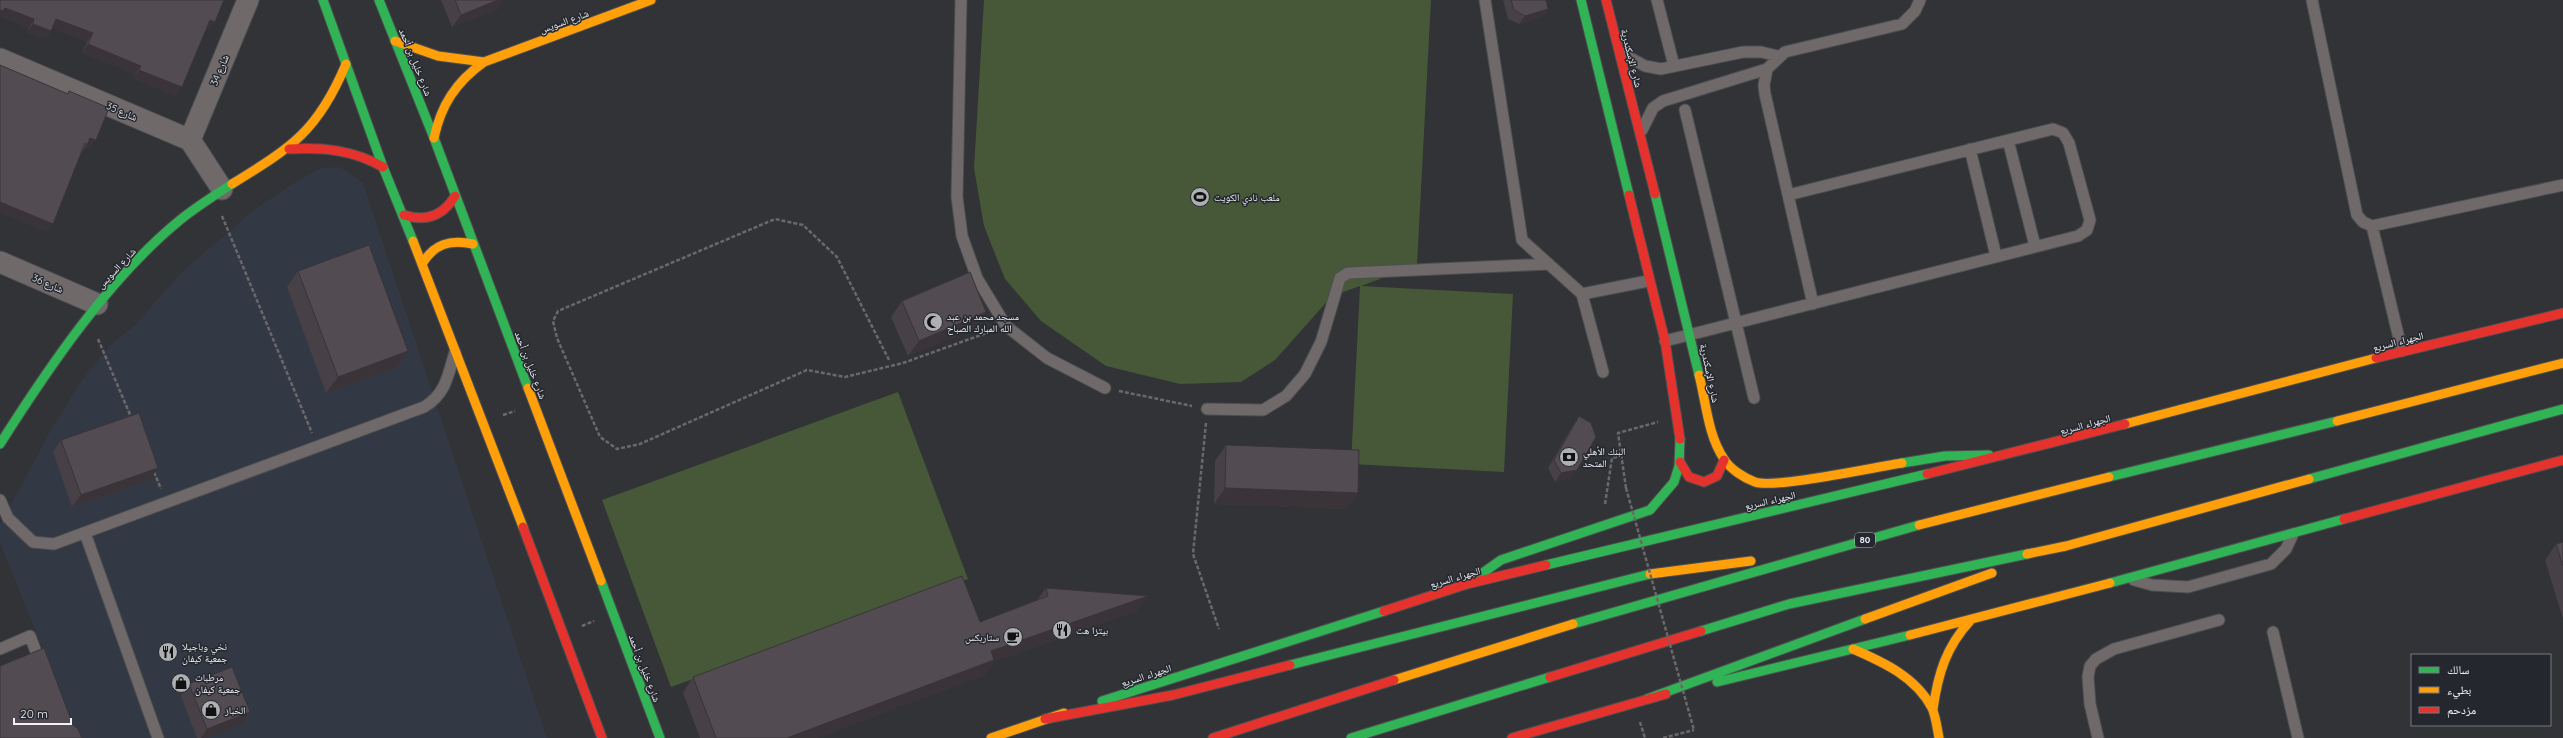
<svg xmlns="http://www.w3.org/2000/svg" width="2563" height="738" font-family="Quicksand,'Noto Naskh Arabic',sans-serif">
<style>
.built{fill:#323944}
.green{fill:#465837}
.lines{fill:none;stroke-linecap:round;stroke-linejoin:round}
.lane-casing{stroke:#4d4e50;stroke-width:13}
.street-casing{stroke:#4d4e50;stroke-width:23}
.fast-casing{stroke:#4d4e50;stroke-width:11}
.slow-casing{stroke:#4d4e50;stroke-width:11}
.jam-casing{stroke:#4d4e50;stroke-width:11}
.path{stroke:#6c686a;stroke-width:2.5;stroke-dasharray:4 2;stroke-linecap:butt}
.lane{stroke:#70696a;stroke-width:11}
.street{stroke:#70696a;stroke-width:21}
.fast{stroke:#30b455;stroke-width:9}
.slow{stroke:#ff9f0a;stroke-width:9}
.jam{stroke:#e5322d;stroke-width:9}
.path-bridge{stroke:#6c686a;stroke-width:2.5;stroke-dasharray:4 2;stroke-linecap:butt}
.wall{fill:#474047}
.shaded-wall{fill:#3a3439}
.building{fill:#534b52;stroke:#3a3439}
.labels{text-anchor:middle;stroke-width:3;stroke-linejoin:round;paint-order:stroke}
.shield{fill:#24282e;stroke:#b3b5bb;stroke-width:1}
.shield-label{font-size:9px;font-weight:bold;fill:#f0f2f7}
.street-label{font-size:10px;fill:#f0f2f7;stroke:#24282e}
.poi-label{font-size:10px;fill:#f0f2f7;stroke:#24282e;text-anchor:start}
</style>
<rect width="100%" height="100%" fill="#313336"/>
<path class="built" d="M340,167L363,183L547,738H79L0,543V525L49,433L80,383L109,346L135,325L181,273L254,210L300,179L321,168Z"/>
<path class="green" d="M984,0H1431L1417,265L1361,286L1513,294L1504,472L1351,464L1360,286L1332,296L1275,360L1241,382L1180,384L1106,366L1041,321L1005,279L984,226L974,168Z
M898,392L968,579L671,687L602,500Z"/>
<g class="lines">
<defs>
<path id="lane" d="M961,0L957,197L962,236L977,278L1006,326L1047,358L1105,388
M1485,0L1522,240L1582,294L1603,372
M1657,0L1674,66
M2312,0L2357,215L2363,222L2372,226L2563,185
M1621,53L1645,66L1661,69L1743,52H1761L1778,56
M1685,110L1754,398
M1642,130L1653,108L1663,101L1767,69
M2008,140L2035,246
M1970,149L1996,256
M2372,226L2402,351
M1582,294L1648,281
M1813,304L1765,94L1764,85L1767,69L1785,52L1902,24L1915,11L1920,0
M1665,341L2078,236L2087,230L2090,220L2069,143L2063,133L2053,129L1788,195
M1207,409L1263,410L1286,396L1305,374L1321,342L1340,278L1348,273L1549,264
M0,500L8,518L33,542L54,544L424,407C446,394 448,375 455,352
M85,533L158,738
M2134,580L2152,585L2188,587L2271,564L2286,549L2293,534
M2273,632L2298,738
M0,649L30,636L41,665
M2098,738L2090,704L2088,677L2090,666L2096,659L2114,649L2219,620"/>
<path id="street" d="M0,59L190,140L222,189
M190,140L248,0
M0,262L97,304"/>
<path id="fast" d="M323,0L383,167L413,241
M379,0L434,138L528,388
M1581,0L1629,195
M1655,194L1699,375
M0,444C49,367 109,278 180,220C196,207 215,195 232,184
M1902,463L1945,456L1989,455
M2109,477L2337,421
M2309,479L2563,409
M1546,565L1927,474
M601,581L660,738
M2110,583L2344,519
M1467,584L1501,560L1650,510L1674,482L1679,466L1680,439
M1573,624L1919,525
M1701,631L1789,604L2027,554
M1290,665L1650,574
M1717,682L1910,635
M1647,699L1865,619
M1102,701L1384,611
M1351,738L1550,677"/>
<path id="slow" d="M395,41L438,56L484,62
M434,138C441,105 456,82 484,62L651,0
M232,184C292,147 318,131 346,64
M413,241L523,527
M422,264C434,244 450,239 473,244
M1699,375C1706,402 1708,436 1724,459C1730,469 1744,478 1755,482C1774,489 1876,467 1902,463
M528,388L601,581
M2337,421L2563,363
M2125,424L2376,358
M1919,525L2109,477
M2027,554L2066,546L2309,479
M1650,574L1751,561
M1865,619L1992,573
M1910,635L2110,583
M1853,649C1883,662 1916,677 1932,708C1936,717 1937,728 1939,738
M1394,680L1573,624
M1933,709C1938,674 1946,647 1970,621
M991,738L1064,713"/>
<path id="jam" d="M1606,0L1655,194
M289,149C323,147 353,150 383,167
M1629,195L1665,341L1680,439
M404,215C426,222 443,216 455,196
M2376,358L2563,313
M1680,462L1689,477L1704,482L1717,476L1724,460
M1927,474L2125,424
M2344,519L2563,460
M523,527L602,738
M1384,611L1467,584L1546,565
M1550,677L1701,631
M1045,719L1173,695L1290,665
M1213,738L1394,680
M1512,738L1666,694"/>
</defs>
<use href="#lane" class="lane-casing"/>
<use href="#street" class="street-casing"/>
<use href="#fast" class="fast-casing"/>
<use href="#slow" class="slow-casing"/>
<use href="#jam" class="jam-casing"/>
<path class="path" d="M222,216L312,433
M98,339L131,417
M889,360L837,257L803,225L775,219L558,311L553,321L557,338L600,437L617,449L640,444L807,370L845,377L903,363L992,331
M1119,391L1192,406
M503,415L515,411
M1206,423L1193,554L1219,629
M154,472L161,489
M1626,488L1618,433L1658,422
M1605,504L1612,458L1621,456
M582,626L594,621
M1640,722L1645,738
M1663,738L1694,730"/>
<use href="#lane" class="lane"/>
<use href="#street" class="street"/>
<use href="#fast" class="fast"/>
<use href="#slow" class="slow"/>
<use href="#jam" class="jam"/>
<path class="path-bridge" d="M1626,488L1694,730"/>
</g>
<path class="wall" d="M0,0H224L209,30L206,29L176,96L133,78L135,74L82,53L87,42L53,28L51,31L46,39L27,32L29,28L0,16Z
M441,0H498V9L452,27Z
M1503,0H1546L1548,9L1542,17L1519,24L1508,19Z
M0,65L67,94L69,91L90,148L86,147L81,153L47,232L0,212Z
M298,271L408,351L397,367L326,393L287,287Z
M902,301L975,328L908,356L891,317Z
M1579,416L1571,478L1555,482L1548,468L1573,425Z
M61,440L150,480L72,507L53,452Z
M1226,445L1358,493L1346,509L1214,504L1215,461Z
M2563,542V619L2545,560L2556,544Z
M1046,588L1137,611L993,662L984,675L817,738H700L683,693L693,677L980,622L1037,600Z
M189,684L242,724L207,738H197L181,696Z"/>
<path class="shaded-wall" d="M498,0H504L498,9L452,27L461,15Z
M5,8L34,19L29,28L0,16V10Z
M1548,9L1542,17L1519,24L1525,16Z
M56,19L93,33L87,42L51,27Z
M210,20L215,22L209,30L204,28Z
M33,24L51,31L46,39L27,32Z
M88,44L141,66L135,74L82,53Z
M139,70L182,87L176,96L133,78Z
M90,138L96,140L90,148L86,147Z
M0,202L53,224L47,232L0,212Z
M986,312L975,328L908,356L919,341Z
M408,351L397,367L326,393L338,377Z
M158,468L150,480L72,507L81,495Z
M1577,470L1571,478L1555,482L1561,473Z
M1225,488L1358,493L1346,509L1214,504Z
M1148,596L1137,611L993,662L984,675L817,738H787L991,651Z
M250,712L242,724L207,738H201L207,729Z"/>
<path class="building" d="M0,0H224L215,22L210,20L182,87L139,70L141,66L88,44L93,33L56,19L51,31L33,24L34,19L5,8L3,11L0,10Z
M455,0H498L461,15Z
M1511,0H1546L1548,9L1525,16L1514,10Z
M0,65L68,94L69,91L109,108L96,140L90,138L87,145L85,143L53,224L0,202Z
M369,245L408,351L338,377L298,271Z
M970,272L986,312L919,341L902,301Z
M139,413L158,468L81,495L61,440Z
M1579,416L1591,423L1596,437L1577,470L1561,473L1554,460Z
M1226,445L1359,450L1358,493L1225,488Z
M2563,542V566L2556,544Z
M962,576L980,622L1048,596L1046,588L1148,596L991,651L994,660L787,738H716L693,677Z
M44,648L73,725L78,729L82,738H0V666Z
M232,667L250,712L207,729L189,684Z"/>
<defs>
<symbol id="stadium-disc" viewBox="-11 -11 22 22"><circle r="9.5" fill="#adafb3" stroke="#24282e"/><path d="M0-5a6.5 5 0 1 0 0 10a6.5 5 0 1 0 0-10ZM-3.5-1.8h7v3.6h-7Z" fill="#111"/></symbol>
<symbol id="mosque-disc" viewBox="-11 -11 22 22"><circle r="9.5" fill="#adafb3" stroke="#24282e"/><path d="M3.5-4.9A6 6 0 1 0 3.5 4.9A5 5 0 1 1 3.5-4.9Z" fill="#111"/></symbol>
<symbol id="bank-disc" viewBox="-11 -11 22 22"><circle r="9.5" fill="#adafb3" stroke="#24282e"/><path d="M-6-4H6V4H-6ZM0-2.3a2.3 2.3 0 1 0 0 4.6a2.3 2.3 0 1 0 0-4.6Z" fill="#111"/></symbol>
<symbol id="restaurant-disc" viewBox="-11 -11 22 22"><circle r="9.5" fill="#adafb3" stroke="#24282e"/><path d="M-5-6h1v4h1v-4h1v4h1v-4h1v5L-1.5 .5V6h-2V.5L-5-1ZM5-6V6H3V1.5H1.5Q1.5-4 5-6Z" fill="#111"/></symbol>
<symbol id="cafe-disc" viewBox="-11 -11 22 22"><circle r="9.5" fill="#adafb3" stroke="#24282e"/><path d="M-5.5-4.5H6V0H3Q3 3.5 0 3.5H-2.5Q-5.5 3.5-5.5 0ZM3-3.2v2h1.7v-2ZM-6 4.5H4V6H-6Z" fill="#111"/></symbol>
<symbol id="shop-disc" viewBox="-11 -11 22 22"><circle r="9.5" fill="#adafb3" stroke="#24282e"/><path d="M-5-2.5h2.3a2.7 3.5 0 0 1 5.4 0H5L5.5 6h-11ZM-1.5-2.5h3a1.5 2.3 0 0 0-3 0Z" fill="#111"/></symbol>
</defs>
<g fill-rule="evenodd">
<use href="#stadium-disc" x="1189" y="186" width="22" height="22"/>
<use href="#mosque-disc" x="922" y="311" width="22" height="22"/>
<use href="#bank-disc" x="1558" y="446" width="22" height="22"/>
<use href="#restaurant-disc" x="1051" y="619" width="22" height="22"/>
<use href="#cafe-disc" x="1002" y="626" width="22" height="22"/>
<use href="#restaurant-disc" x="157" y="641" width="22" height="22"/>
<use href="#shop-disc" x="170" y="672" width="22" height="22"/>
<use href="#shop-disc" x="200" y="699" width="22" height="22"/>
</g>
<g class="labels">
<rect class="shield" x="1855" y="533" width="20" height="14" rx="3"/>
<g class="shield-label">
<text x="1865" y="543">80</text>
</g>
<g class="street-label">
<text transform="translate(564 21) rotate(-20)" y="4">شارع السويس</text>
<text transform="translate(1632 58) rotate(76)" y="4">شارع الإسكندرية</text>
<text transform="translate(416 62) rotate(68)" y="4">شارع خليل بن أحمد</text>
<text transform="translate(219 70) rotate(-67)" y="4">شارع 34</text>
<text transform="translate(122 111) rotate(23)" y="4">شارع 35</text>
<text transform="translate(116 268) rotate(-47)" y="4">شارع السويس</text>
<text transform="translate(48 283) rotate(23)" y="4">شارع 36</text>
<text transform="translate(2398 341) rotate(-14)" y="4">الجهراء السريع</text>
<text transform="translate(531 365) rotate(69)" y="4">شارع خليل بن أحمد</text>
<text transform="translate(1710 373) rotate(78)" y="4">شارع الإسكندرية</text>
<text transform="translate(2085 424) rotate(-15)" y="4">الجهراء السريع</text>
<text transform="translate(1770 500) rotate(-13)" y="4">الجهراء السريع</text>
<text transform="translate(1455 577) rotate(-16)" y="4">الجهراء السريع</text>
<text transform="translate(645 668) rotate(69)" y="4">شارع خليل بن أحمد</text>
<text transform="translate(1146 675) rotate(-18)" y="4">الجهراء السريع</text>
</g>
<g class="poi-label">
<text x="1214" y="201">ملعب نادي الكويت</text>
<text x="947" y="320">مسجد محمد بن عبد<tspan x="947" dy="12">الله المبارك الصباح</tspan></text>
<text x="1583" y="455">البنك الأهلي<tspan x="1583" dy="12">المتحد</tspan></text>
<text x="1076" y="634">بيتزا هت</text>
<text x="999" y="641" text-anchor="end">ستاربكس</text>
<text x="182" y="650">نخي وباجيلا<tspan x="182" dy="12">جمعية كيفان</tspan></text>
<text x="195" y="681">مرطبات<tspan x="195" dy="12">جمعية كيفان</tspan></text>
<text x="225" y="714">الخباز</text>
</g>
</g>
<rect x="2411" y="654" width="140" height="72" fill="#24282e" stroke="#76797e"/>
<rect x="2419" y="667" width="20" height="6" fill="#30b455" stroke="#76797e"/>
<text x="2447" y="674" font-size="12" fill="#f0f2f7">سالك</text>
<rect x="2419" y="687" width="20" height="6" fill="#ff9f0a" stroke="#76797e"/>
<text x="2447" y="694" font-size="12" fill="#f0f2f7">بطيء</text>
<rect x="2419" y="707" width="20" height="6" fill="#e5322d" stroke="#76797e"/>
<text x="2447" y="714" font-size="12" fill="#f0f2f7">مزدحم</text>
<path d="M14 718v6h57v-6" fill="none" stroke="#f0f2f7" stroke-width="2"/>
<text x="20" y="718" font-size="12" fill="#f0f2f7" stroke="#24282e" stroke-width="3" paint-order="stroke">20 m</text>
</svg>
